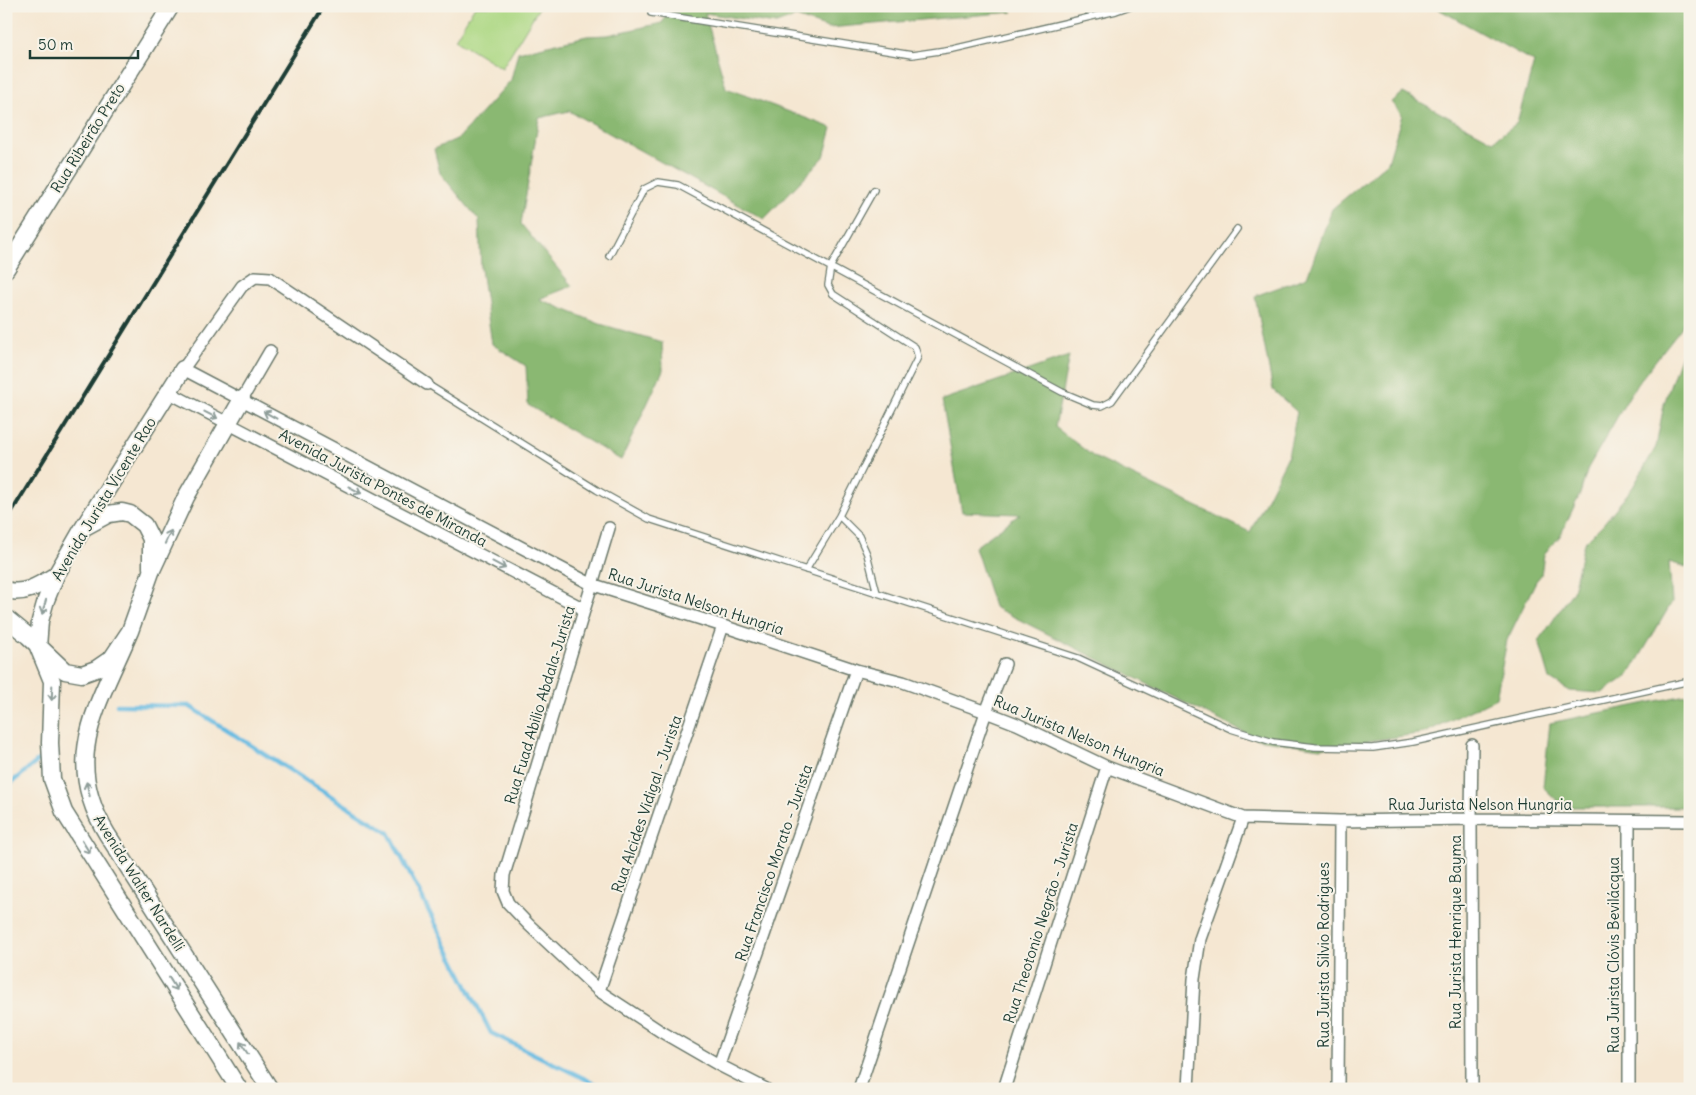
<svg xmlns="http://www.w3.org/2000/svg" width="1696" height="1095" font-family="Delius,sans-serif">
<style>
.green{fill:#add884;stroke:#668a5c}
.forest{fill:#8ab872;stroke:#547a53}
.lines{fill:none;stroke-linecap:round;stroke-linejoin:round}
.stream{stroke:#65bae1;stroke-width:4.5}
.lane-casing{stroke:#6a786b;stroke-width:8}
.street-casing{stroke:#6a786b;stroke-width:14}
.secondary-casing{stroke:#6a786b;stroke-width:19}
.lane{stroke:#fff;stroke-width:5.5}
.street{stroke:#fff;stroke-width:11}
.secondary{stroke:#fff;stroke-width:16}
.rail{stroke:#1f3d34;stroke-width:4}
.oneway{stroke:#8f9e9a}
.labels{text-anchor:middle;stroke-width:4;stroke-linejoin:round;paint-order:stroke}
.street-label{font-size:15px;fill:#1f3d34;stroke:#f7f3e8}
</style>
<rect width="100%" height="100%" fill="#f7f3e8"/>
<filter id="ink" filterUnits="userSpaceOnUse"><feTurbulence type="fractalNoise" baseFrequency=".02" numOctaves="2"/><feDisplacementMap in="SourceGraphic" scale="10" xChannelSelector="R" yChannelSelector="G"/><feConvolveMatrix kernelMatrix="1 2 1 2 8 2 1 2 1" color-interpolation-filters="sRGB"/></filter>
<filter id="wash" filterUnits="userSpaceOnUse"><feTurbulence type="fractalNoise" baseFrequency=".0096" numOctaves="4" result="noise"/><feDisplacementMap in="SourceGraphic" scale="20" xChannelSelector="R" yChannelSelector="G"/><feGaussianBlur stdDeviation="1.12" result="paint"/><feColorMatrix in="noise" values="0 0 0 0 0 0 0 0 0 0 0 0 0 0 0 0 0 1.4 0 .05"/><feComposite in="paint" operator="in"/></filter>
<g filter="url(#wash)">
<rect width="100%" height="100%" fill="#f5e7d2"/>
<path class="green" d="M475,6H540L502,68L455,39Z"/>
<path class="forest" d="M673,6H1007L1013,12L828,28L796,17L776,24L705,13L726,88L832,128L824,157L764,219L569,111L539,118L521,224L572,286L539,299L600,324L662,342L663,370L621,460L528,405L526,366L492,344L481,269L479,220L440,173L434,149L459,138L511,80L518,52L587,36L608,35L662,23Z
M1433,6H1690V309L1681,328L1634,388L1588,468L1580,494L1560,536L1544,554L1541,575L1536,581L1507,640L1496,698L1424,733L1320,748L1257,739L994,607L975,547L1020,514L962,512L942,400L1069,356L1055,427L1094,457L1250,532L1288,456L1297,412L1273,390L1255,296L1307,277L1332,209L1388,162L1402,115L1391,102L1403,93L1493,141L1517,123L1534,62Z
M1690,339V568L1669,562L1672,602L1629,675L1602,693L1570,691L1550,679L1539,641L1573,591L1584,543L1604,523L1633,487L1656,447L1664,404L1679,360Z
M1686,695L1689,807H1564L1543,787L1550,723Z"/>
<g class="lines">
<path class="stream" d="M117,705L189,706L389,833L491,1033L606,1089
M6,787L38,761"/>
</g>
</g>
<g filter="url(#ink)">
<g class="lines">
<defs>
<path id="lane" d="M651,13L912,55L953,49L1116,11L1130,6
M609,256L644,189L658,182L678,185L1062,392L1093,405L1102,406L1112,401L1237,229
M427,384L597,490L649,519L1078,658L1231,729L1273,742L1315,747L1373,748L1413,742L1690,681
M839,516L859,536L867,554L877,593
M806,570L839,516L918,357L915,347L833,294L828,285L831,266L874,190"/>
<path id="street" d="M427,384L270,278L255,277L242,286L183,369L591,584L723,626L856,670L903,682L986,712L1017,724L1107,767L1243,818L1340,821L1471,819L1690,821
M168,392L584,609
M242,399L270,351
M609,528L504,875L503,891L508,903L529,925L599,991L660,1031L719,1065L766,1089
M599,991L723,626
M719,1065L856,670
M859,1089L986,712L1005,664
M1004,1089L1107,767
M1188,1089L1194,979L1200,939L1243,818
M1338,1089L1340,821
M1472,1089L1471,819L1472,745
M1629,1089V821"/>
<path id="secondary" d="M6,269L171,6
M183,369L83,528L56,575L46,600L40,621L38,647L52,681L50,743L52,779L64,812L239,1089
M83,528L109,514L122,512L130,514L144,525L151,539V568
M6,590C24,596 41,584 56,575
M6,618L28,636L65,671L82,674L96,669L112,658L130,631L151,572L186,497L242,399
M130,631C99,705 60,757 107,834L270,1089"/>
</defs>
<use href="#lane" class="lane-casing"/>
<use href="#street" class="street-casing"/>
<use href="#secondary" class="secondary-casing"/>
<use href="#lane" class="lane"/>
<use href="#street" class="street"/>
<use href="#secondary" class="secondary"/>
<path class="rail" d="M6,521L324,6"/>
</g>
<defs><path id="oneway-shaft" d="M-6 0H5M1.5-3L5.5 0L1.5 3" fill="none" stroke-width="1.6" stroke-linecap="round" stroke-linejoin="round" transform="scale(1.25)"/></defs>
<g class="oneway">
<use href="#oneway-shaft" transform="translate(211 415) rotate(27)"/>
<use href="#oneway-shaft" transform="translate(270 415) rotate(-151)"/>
<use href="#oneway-shaft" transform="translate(355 490) rotate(28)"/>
<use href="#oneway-shaft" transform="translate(168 537) rotate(-65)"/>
<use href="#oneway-shaft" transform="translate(499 565) rotate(28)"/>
<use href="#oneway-shaft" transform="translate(44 607) rotate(106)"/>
<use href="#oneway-shaft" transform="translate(52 693) rotate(92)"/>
<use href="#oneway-shaft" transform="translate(88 789) rotate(-103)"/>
<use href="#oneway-shaft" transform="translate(86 847) rotate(58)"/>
<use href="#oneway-shaft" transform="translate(173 984) rotate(58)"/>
<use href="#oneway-shaft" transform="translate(244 1048) rotate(-123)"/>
</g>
</g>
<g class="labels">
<g class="street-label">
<text transform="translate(88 138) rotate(-58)" y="5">Rua Ribeirão Preto</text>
<text transform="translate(383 488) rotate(28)" y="5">Avenida Jurista Pontes de Miranda</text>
<text transform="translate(104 499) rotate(-59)" y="5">Avenida Jurista Vicente Rao</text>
<text transform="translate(696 602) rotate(18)" y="5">Rua Jurista Nelson Hungria</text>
<text transform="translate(540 705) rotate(-73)" y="5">Rua Fuad Abilio Abdala-Jurista</text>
<text transform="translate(1079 736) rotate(23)" y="5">Rua Jurista Nelson Hungria</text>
<text transform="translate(647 804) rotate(-71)" y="5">Rua Alcides Vidigal - Jurista</text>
<text x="1480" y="810">Rua Jurista Nelson Hungria</text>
<text transform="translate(774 863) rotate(-71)" y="5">Rua Francisco Morato - Jurista</text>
<text transform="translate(139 883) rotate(58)" y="5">Avenida Walter Nardelli</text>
<text transform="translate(1041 923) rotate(-72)" y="5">Rua Theotonio Negrão - Jurista</text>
<text transform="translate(1456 932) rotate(-90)" y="5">Rua Jurista Henrique Bayma</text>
<text transform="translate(1324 955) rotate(-90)" y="5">Rua Jurista Silvio Rodrigues</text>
<text transform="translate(1614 955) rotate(-90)" y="5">Rua Jurista Clóvis Bevilácqua</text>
</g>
</g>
<rect width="1696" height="1095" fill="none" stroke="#f7f3e8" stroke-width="25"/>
<path d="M30 50v8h108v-8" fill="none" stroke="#1f3d34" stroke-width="2.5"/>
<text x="38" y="50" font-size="15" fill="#1f3d34" stroke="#f7f3e8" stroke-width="4" paint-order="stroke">50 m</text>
</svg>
